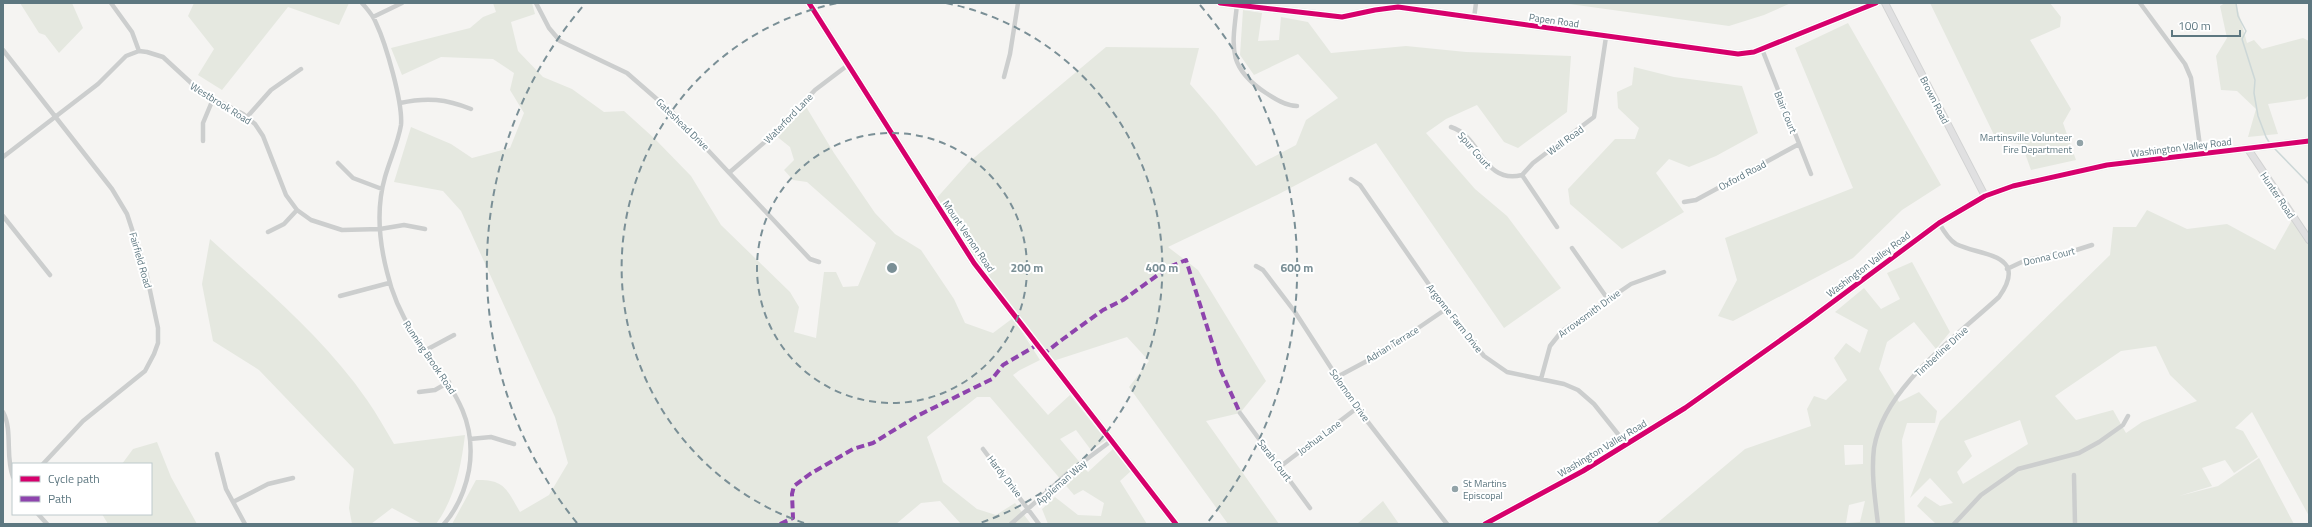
<svg xmlns="http://www.w3.org/2000/svg" width="2312" height="527" font-family="'Titillium Web',sans-serif">
<style>
.green{fill:#e5e8e0;fill-rule:evenodd}
.lines{fill:none;stroke-linecap:round;stroke-linejoin:round}
.stream{stroke:#ccd7d7;stroke-width:1.5}
.secondary-casing{stroke:#d1d2d2;stroke-width:8}
.street{stroke:#cccece;stroke-width:4.5}
.secondary{stroke:#e0e0e1;stroke-width:6}
.quiet{stroke:#8e44ad;stroke-width:4;stroke-dasharray:8 4;stroke-linecap:butt}
.cycleway-casing{stroke:#fff;stroke-width:8}
.cycleway{stroke:#d6006c;stroke-width:5}
.ring{fill:none;stroke:#7a8f96;stroke-width:2;stroke-dasharray:7 5}
.poi-dot{fill:#92a3a8;stroke:#fff;stroke-width:1.5}
.labels{text-anchor:middle;stroke-width:4;stroke-linejoin:round;paint-order:stroke}
.street-label{font-size:10px;fill:#5d7780;stroke:#fff}
.poi-label{font-size:10px;fill:#5d7780;stroke:#fff;text-anchor:end}
.centre{fill:#7a8f96;stroke:#fff;stroke-width:2}
.ring-label{font-size:12px;text-anchor:middle;font-weight:bold;fill:#7a8f96;stroke:#fff;stroke-width:4;stroke-linejoin:round;paint-order:stroke}
</style>
<rect width="100%" height="100%" fill="#f5f4f2"/>
<path class="green" d="M20,3H72L83,28L59,53L45,35L39,33Z
M194,3H349L339,25L288,7L222,90L198,75L214,49L188,16Z
M493,3H532L535,14L511,22L518,51L543,77L572,89L604,112L624,111L655,139L691,176L721,225L790,292L799,307L794,332L816,338L824,272H836L843,287L858,286L876,243L807,182L793,180L784,170L794,160L790,147L775,135L805,105L834,153L875,213L895,234L921,250L954,299L965,323L993,333L1013,318L1040,360L1020,370L1013,375L1048,415L1070,395L1106,440L1091,450L1076,430L1060,439L1088,472L1113,449L1131,471L1120,481L1147,524H1048L1042,509L1055,497L1078,515L1101,516L1104,503L1083,490L1074,495L990,397H977L927,437L943,482L977,509L996,515L1015,503L1031,524H961L940,501L921,503L896,524H452L476,480C505,479 507,490 520,512L549,495L568,463L555,417L461,211L443,191L394,182L411,127L451,144L472,158L510,148L524,113L510,90L514,73L493,59L441,57L402,75L391,48L470,28L483,17L496,12Z
M1562,3H1791L1764,15L1729,26Z
M1930,3H2050L2061,17L2060,27L2030,40L2071,109L2063,123L2076,160L2031,170L2022,145L1996,139Z
M2225,3H2236L2247,43L2254,40L2262,49L2303,38L2309,41V95L2305,99L2268,104L2278,134L2248,137L2256,109L2237,91L2221,90L2216,56L2227,38L2220,6Z
M1243,10L1262,13L1258,41L1279,40L1281,17L1308,22L1331,53L1406,46L1466,52L1571,56L1567,112L1518,148L1504,142L1477,105L1446,119L1426,133L1475,189L1507,216L1561,288L1504,328L1376,143L1277,195L1168,247L1198,270L1266,381L1240,413L1206,421L1279,524H1228L1129,387L1149,361L1127,337L1050,362L974,263L934,201L969,162L1106,47L1199,48L1190,84L1215,113L1256,166L1296,145L1306,120L1338,98L1298,54L1254,75L1240,55Z
M1848,23L1941,185L1902,210L1853,258L1733,321L1718,316L1737,280L1725,238L1853,188L1795,48Z
M1634,67L1674,77L1742,86L1758,133L1716,156L1689,167L1669,159L1656,173L1684,212L1622,249L1570,204L1568,189L1615,139H1635L1639,128L1618,108L1617,92L1632,85Z
M2147,210L2187,229L2227,224L2275,250L2293,218L2309,240V516L2252,412L2235,428L2243,431L2258,457L2234,473L2225,460L2202,468L2212,486L2179,496L2218,486L2259,458L2294,524H1936L1917,506L1925,496L1940,506L1953,503L1930,478L1910,498L1940,421L2110,255L2113,227H2136ZM2156,346L2170,375L2197,401L2142,422L2126,433L2113,410L2076,420L2055,396L2121,351ZM2020,420L2028,444L1963,484L1957,472L1972,456L1964,441Z
M210,239C265,289 324,338 367,400C377,414 385,429 394,444L465,435C461,467 455,498 436,524H422L392,508L371,524H352L349,508L354,469L259,370L213,341L202,284Z
M1912,262L1950,332L1936,349L1914,322L1887,342L1879,369L1899,402L1919,392L1937,411L1935,423H1907L1902,440L1905,524H1656L1745,449L1811,426L1807,409L1814,396L1826,400L1847,380L1834,358L1846,343L1860,353L1868,330L1835,312L1864,288L1881,309L1900,299L1887,273ZM1844,445H1863V464L1845,465ZM1865,501L1860,522L1846,523L1849,505Z
M157,442L171,477L197,524H108L102,514H151V464H122L133,449Z
M1383,501L1399,524H1357Z"/>
<g class="lines">
<path class="stream" d="M2236,3L2238,16L2246,31L2242,39L2255,80L2254,93L2258,116L2266,137L2269,142
M2275,149L2309,184"/>
<defs>
<path id="secondary" d="M809,3L974,263L1176,524
M1220,3L1342,17L1375,10L1398,7L1738,54L1754,52L1876,3
M1885,3L1985,196
M2248,149L2309,240
M1485,524L1583,471L1685,408L1806,322L1939,223L1985,196L2013,186L2107,165L2309,141"/>
</defs>
<use href="#secondary" class="secondary-casing"/>
<path class="street" d="M111,3L132,32L139,51
M362,3C367,9 373,15 376,23C386,44 403,103 401,125C398,143 390,159 385,177C376,208 379,241 387,272C392,294 401,314 413,333C442,379 479,410 469,470C465,491 458,508 444,524
M536,3L549,28L560,41L627,73L674,114L810,259L819,262
M2140,3L2185,64L2191,78L2201,154
M1237,5C1232,48 1227,67 1266,93C1275,99 1286,106 1297,106
M373,17L402,3
M1474,18L1476,3
M1762,49L1811,174
M3,50L112,189L127,214L146,272L158,328V343L154,354L145,371L83,421L43,464
M1004,77L1010,54L1018,3
M400,103C427,97 446,99 471,109
M247,117L271,90L301,69
M1451,127C1481,136 1483,185 1522,175
M203,141V123L213,99
M3,157L98,84L126,56L139,51L147,52L163,57L201,92L243,114L255,124L263,136L286,195L297,210L311,220L342,230L380,229L404,225L425,229
M338,163L353,178L382,189
M730,172L774,134L815,90L848,65
M1351,179L1360,185L1446,309L1484,356L1507,372L1564,384L1578,390L1594,404L1626,444
M1684,202L1696,200L1799,144
M3,216L50,275
M1557,227L1522,175L1533,163L1594,117L1606,37
M268,232L284,224L297,210
M1572,248L1607,298
M1256,266L1263,270L1295,312L1357,408L1447,524
M2007,269L2026,260L2070,252L2092,245
M340,296L389,283
M426,350L454,335
M1337,377L1380,354L1446,309
M1541,379L1550,346L1562,331L1631,284L1664,272
M419,392L435,390L449,382
M3,412C13,430 5,457 13,477
M1240,413L1310,508
M470,439L491,437L514,444
M983,449L1039,524
M217,454L226,489L245,524
M1281,466L1357,408
M2074,475L2075,524
M233,502L268,484L293,478
M38,514L47,524
M1011,524L1068,473L1111,441
M1878,524C1875,499 1871,473 1874,448C1884,387 1956,337 1999,297C2030,253 1980,256 1956,244C1948,239 1943,230 1939,223
M1954,524L1981,495L2018,469L2079,453L2099,442L2123,425L2128,416"/>
<use href="#secondary" class="secondary"/>
<path class="quiet" d="M780,524L793,518L792,494L794,486L810,474L853,449L873,443L917,416L992,379L1003,365L1037,345L1046,352L1063,339L1103,310L1123,300L1169,267L1186,260L1221,371L1240,413"/>
<defs>
<path id="cycleway" d="M809,3L974,263L1176,524
M1220,3L1342,17L1375,10L1398,7L1738,54L1754,52L1876,3
M1485,524L1583,471L1685,408L1806,322L1939,223L1985,196L2013,186L2107,165L2309,141"/>
</defs>
<use href="#cycleway" class="cycleway-casing"/>
<use href="#cycleway" class="cycleway"/>
</g>
<g class="ring">
<circle cx="892" cy="268" r="135"/>
<path d="M804 523A270 270 0 0 1 838 3M946 3A270 270 0 0 1 980 523"/>
<path d="M577 523A405 405 0 0 1 584 5M1200 5A405 405 0 0 1 1207 523"/>
</g>
<g class="poi-dot">
<circle cx="2080" cy="143" r="4"/>
<circle cx="1455" cy="489" r="4"/>
</g>
<g class="labels">
<g class="street-label">
<text transform="translate(1554 20) rotate(8)" y="4">Papen Road</text>
<text transform="translate(1935 100) rotate(63)" y="4">Brown Road</text>
<text transform="translate(221 103) rotate(32)" y="4">Westbrook Road</text>
<text transform="translate(1786 112) rotate(68)" y="4">Blair Court</text>
<text transform="translate(788 118) rotate(-46)" y="4">Waterford Lane</text>
<text transform="translate(683 124) rotate(44)" y="4">Gateshead Drive</text>
<text transform="translate(1565 140) rotate(-36)" y="4">Well Road</text>
<text transform="translate(2181 147) rotate(-7)" y="4">Washington Valley Road</text>
<text transform="translate(1475 150) rotate(49)" y="4">Spur Court</text>
<text transform="translate(1742 175) rotate(-28)" y="4">Oxford Road</text>
<text transform="translate(2278 195) rotate(56)" y="4">Hunter Road</text>
<text transform="translate(969 236) rotate(56)" y="4">Mount Vernon Road</text>
<text transform="translate(2049 256) rotate(-13)" y="4">Donna Court</text>
<text transform="translate(141 260) rotate(74)" y="4">Fairfield Road</text>
<text transform="translate(1868 264) rotate(-37)" y="4">Washington Valley Road</text>
<text transform="translate(1589 313) rotate(-36)" y="4">Arrowsmith Drive</text>
<text transform="translate(1455 318) rotate(52)" y="4">Argonne Farm Drive</text>
<text transform="translate(1392 344) rotate(-32)" y="4">Adrian Terrace</text>
<text transform="translate(1941 351) rotate(-43)" y="4">Timberline Drive</text>
<text transform="translate(430 357) rotate(56)" y="4">Running Brook Road</text>
<text transform="translate(1350 395) rotate(55)" y="4">Solomon Drive</text>
<text transform="translate(1319 437) rotate(-37)" y="4">Joshua Lane</text>
<text transform="translate(1602 448) rotate(-31)" y="4">Washington Valley Road</text>
<text transform="translate(1275 460) rotate(53)" y="4">Sarah Court</text>
<text transform="translate(1005 476) rotate(52)" y="4">Hardy Drive</text>
<text transform="translate(1061 482) rotate(-41)" y="4">Appleman Way</text>
</g>
<g class="poi-label">
<text x="2072" y="141">Martinsville Volunteer<tspan x="2072" dy="12">Fire Department</tspan></text>
<text x="1463" y="487" text-anchor="start">St Martins<tspan x="1463" dy="12">Episcopal</tspan></text>
</g>
</g>
<circle cx="892" cy="268" r="6" class="centre"/>
<g class="ring-label">
<text x="1027" y="272">200 m</text>
<text x="1162" y="272">400 m</text>
<text x="1297" y="272">600 m</text>
</g>
<rect width="2312" height="527" fill="none" stroke="#5d7780" stroke-width="8"/>
<rect x="12" y="463" width="140" height="52" fill="#ffffff" stroke="#bec9cc"/>
<rect x="20" y="476" width="20" height="6" fill="#d6006c" stroke="#bec9cc"/>
<text x="48" y="483" font-size="12" fill="#5d7780">Cycle path</text>
<rect x="20" y="496" width="20" height="6" fill="#8e44ad" stroke="#bec9cc"/>
<text x="48" y="503" font-size="12" fill="#5d7780">Path</text>
<path d="M2172 30v6h68v-6" fill="none" stroke="#5d7780" stroke-width="2"/>
<text x="2178" y="30" font-size="12" fill="#5d7780" stroke="#ffffff" stroke-width="3" paint-order="stroke">100 m</text>
</svg>
